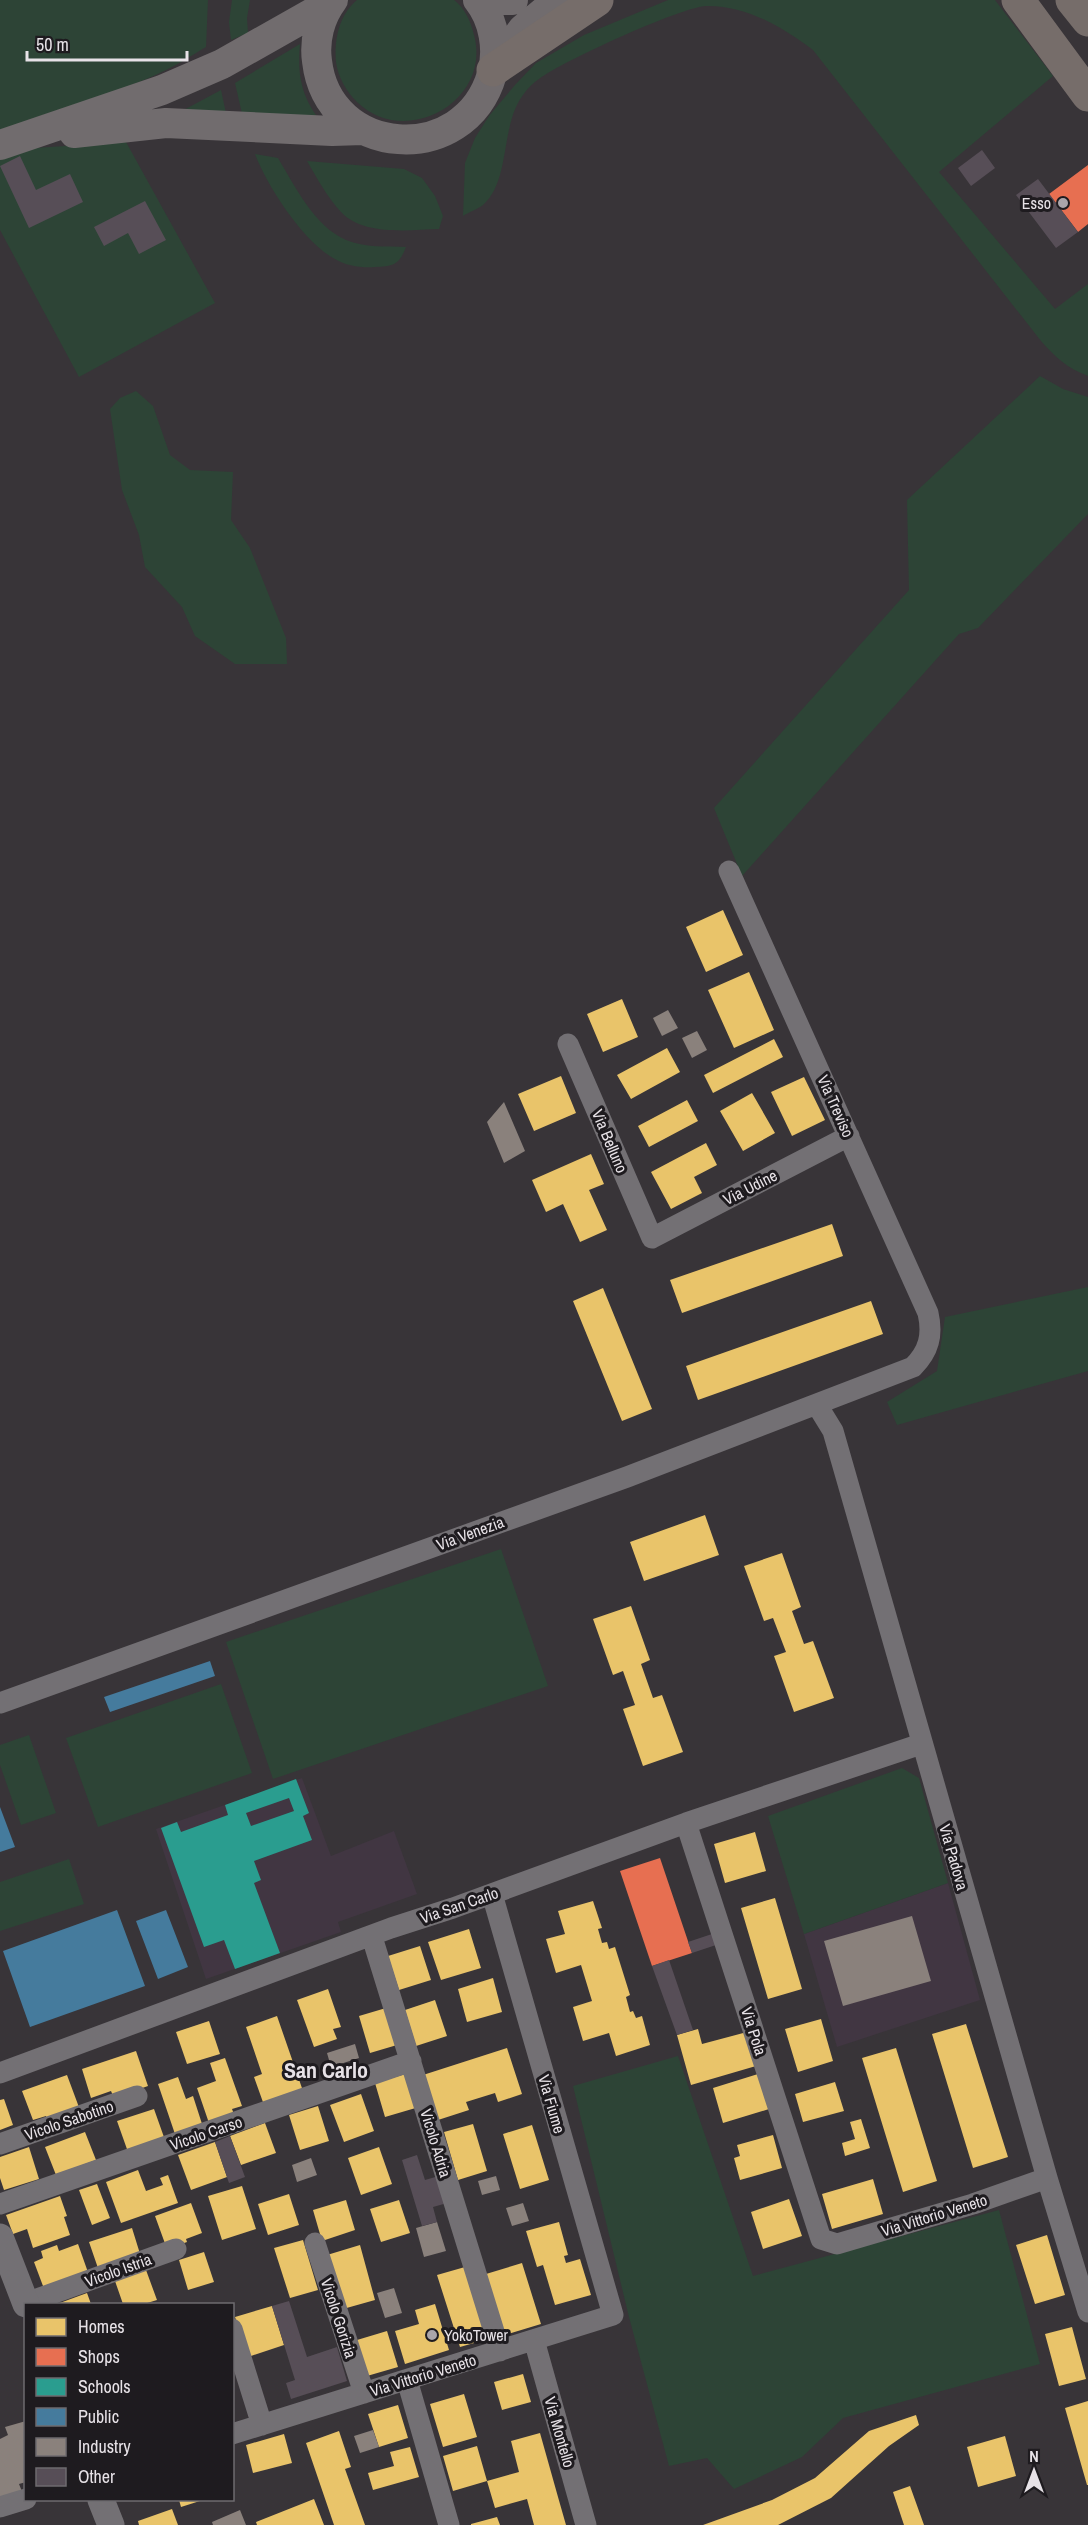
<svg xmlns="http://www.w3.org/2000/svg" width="1088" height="2525" font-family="'Archivo Narrow',sans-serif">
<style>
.built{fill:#413642}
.green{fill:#2d4436}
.homes{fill:#e9c46a}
.shops{fill:#e76f51}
.schools{fill:#2a9d8f;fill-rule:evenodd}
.public{fill:#457b9d}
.industry{fill:#8a817c}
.building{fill:#574e57}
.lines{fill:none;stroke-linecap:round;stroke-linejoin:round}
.minor{stroke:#737074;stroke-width:21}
.tertiary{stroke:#737074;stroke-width:27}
.secondary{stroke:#716c6e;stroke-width:30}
.trunk{stroke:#766d6a;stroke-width:33}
.poi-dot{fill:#aaa5aa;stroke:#1e1b1f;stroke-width:2}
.labels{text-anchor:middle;stroke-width:6;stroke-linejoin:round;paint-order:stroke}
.poi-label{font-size:16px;fill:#e7e2e7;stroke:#1e1b1f;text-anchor:end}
.street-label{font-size:16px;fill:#e7e2e7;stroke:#1e1b1f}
.district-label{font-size:22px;font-weight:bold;fill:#e7e2e7;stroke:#1e1b1f}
</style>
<rect width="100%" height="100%" fill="#383438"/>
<path class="built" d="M302,1778L331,1856L394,1831L417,1894L338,1922L341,1932L206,1979L156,1829Z
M948,1883L980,2000L837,2047L804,1934Z"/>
<path class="green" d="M0,0H208L206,47C192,55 179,64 166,70C113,96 54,109 0,131Z
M232,0H250L247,18L248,33L231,40L229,22Z
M357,0H454C465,8 471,22 474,35C492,102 405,149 357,102C346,91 338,77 336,62C334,40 339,15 357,0Z
M668,0H995L1053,76L939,172L1055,309L1088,284V376C1067,368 1055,357 1041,341L813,50C782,27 746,5 706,6C681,7 561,62 539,79C533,83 527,89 523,95C500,125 511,181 483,205C478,209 469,212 463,216L465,163L475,138L489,116L515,85L536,63L584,35Z
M300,44C297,77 302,98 322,123L243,118L235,83Z
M221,90L227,118L180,112Z
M126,142L215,303L79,377L0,230V159L20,149Z
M255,154L278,158C295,186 314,226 346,240C365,248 386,246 406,247C399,265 394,266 375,267C362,268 346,266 335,259C304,243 267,186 255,154Z
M307,161L404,169L422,178L435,196L443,216L439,229C409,230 363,236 341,212C327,197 317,178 307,161Z
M1040,376L1063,389L1088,397V514L978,628L959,634L742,876L714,808L909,590L907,500Z
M136,391L153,406L170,455L190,470L233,472L231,520L250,548L286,638L287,664H235L195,636L182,607L145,567L139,535L122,490L110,409L120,398Z
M1088,1287V1371L897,1425L887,1402L937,1371L945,1317Z
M501,1549L548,1686L273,1779L226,1642Z
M221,1684L252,1773L98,1827L66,1738Z
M29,1735L56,1813L21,1825L0,1765V1745Z
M902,1768L919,1778L948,1883L804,1934L768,1816Z
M69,1859L84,1904L0,1931V1882Z
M678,2056L753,2276L999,2210L1040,2364L843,2418L802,2457L734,2489L707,2458L669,2466L629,2317L573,2086Z"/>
<path class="homes" d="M723,910L743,955L706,972L686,927Z
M749,972L774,1030L734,1048L708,990Z
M622,999L638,1037L603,1052L587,1014Z
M774,1039L783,1057L713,1093L704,1075Z
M667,1048L680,1072L631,1099L617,1075Z
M561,1076L576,1113L534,1131L518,1094Z
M804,1077L825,1120L792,1136L771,1092Z
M752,1093L775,1133L743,1151L720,1111Z
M687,1100L698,1121L649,1147L638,1126Z
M706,1143L717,1165L694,1177L702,1193L671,1209L651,1172Z
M591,1154L604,1184L589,1190L607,1230L580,1242L563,1204L546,1212L532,1180Z
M832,1224L843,1256L682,1313L670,1280Z
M603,1288L652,1409L622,1421L573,1301Z
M871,1301L883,1334L698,1400L686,1366Z
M705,1515L719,1555L644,1581L630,1542Z
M782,1553L801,1607L792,1611L804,1644L813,1641L834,1698L794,1712L774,1656L786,1652L773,1618L764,1621L744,1566Z
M631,1606L650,1660L641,1664L653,1698L662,1695L683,1752L643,1766L623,1709L635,1705L623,1671L613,1675L593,1619Z
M755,1832L766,1871L725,1883L714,1844Z
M775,1898L802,1989L768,1999L741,1908Z
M593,1901L602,1928L598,1929L602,1943L607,1942L609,1949L615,1947L630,1995L626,1997L630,2012L633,2011L636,2018L642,2016L650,2045L616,2056L609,2033L583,2041L573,2007L592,2001L581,1965L556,1973L546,1939L565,1934L558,1911Z
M469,1929L481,1968L441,1980L428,1942Z
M420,1946L431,1980L399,1990L388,1956Z
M493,1978L502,2012L467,2022L458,1989Z
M328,1989L341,2027L333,2029L337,2039L314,2047L297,2000Z
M435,2000L447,2036L416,2046L405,2010Z
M386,2008L397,2045L370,2053L359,2016Z
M277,2016L303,2091L264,2105L254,2077L262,2074L246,2027Z
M821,2019L833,2061L798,2072L785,2029Z
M209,2021L220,2054L187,2064L176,2032Z
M966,2024L1008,2157L973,2168L932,2034Z
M698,2029L702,2044L747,2032L756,2066L691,2085L677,2035Z
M507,2048L522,2094L498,2102L495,2093L466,2102L469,2110L438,2120L423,2075Z
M896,2048L937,2181L903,2192L862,2058Z
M136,2051L148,2086L114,2098L111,2091L91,2098L82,2069Z
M225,2058L242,2106L232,2109L235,2117L210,2126L197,2088L216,2081L210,2063Z
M409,2073L419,2107L385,2117L375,2083Z
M758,2074L769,2109L723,2123L713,2088Z
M67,2075L80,2110L48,2122L46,2116L33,2120L22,2091Z
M178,2077L186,2099L193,2096L203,2127L176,2137L158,2084Z
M835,2082L844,2111L803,2122L795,2094Z
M361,2094L374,2131L344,2142L330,2105Z
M4,2099L13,2125L0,2130V2100Z
M318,2106L329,2141L300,2150L289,2115Z
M154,2109L165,2140L128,2152L117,2121Z
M861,2119L870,2148L845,2156L842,2143L855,2139L850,2122Z
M265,2123L276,2153L241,2165L230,2136Z
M473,2124L487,2171L458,2180L444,2132Z
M532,2125L549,2180L520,2189L503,2134Z
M85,2132L96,2160L56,2175L45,2147Z
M773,2135L782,2168L740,2180L734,2158L740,2156L737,2145Z
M215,2142L227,2177L191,2190L178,2155Z
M29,2147L39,2179L4,2190L0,2178V2157Z
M379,2147L392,2184L361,2195L348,2158Z
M138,2170L146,2191L163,2185L160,2178L168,2175L178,2203L121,2223L106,2182Z
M873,2179L883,2214L832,2229L822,2194Z
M97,2184L110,2218L92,2225L79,2190Z
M242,2186L256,2229L222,2240L208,2196Z
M289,2194L299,2225L268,2235L258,2204Z
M60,2196L67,2216L64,2217L70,2235L33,2248L27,2229L13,2234L6,2215Z
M789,2199L802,2236L763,2249L751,2212Z
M346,2200L355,2230L322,2241L313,2210Z
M399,2200L410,2233L381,2242L370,2209Z
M191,2203L202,2233L186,2239L187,2242L167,2249L155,2216Z
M559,2222L568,2255L564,2256L566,2263L580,2259L591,2295L555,2305L543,2265L537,2267L526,2231Z
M132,2228L141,2257L99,2271L89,2242Z
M1047,2235L1065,2295L1035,2304L1016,2245Z
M303,2240L318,2290L290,2298L274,2248Z
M78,2244L90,2278L46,2294L34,2262L43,2258L41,2251L57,2245L59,2251Z
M360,2245L375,2300L343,2309L327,2255Z
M204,2252L214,2282L188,2290L179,2260Z
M522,2263L541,2324L505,2335L486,2274Z
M465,2267L488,2339L460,2347L437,2275Z
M146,2270L157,2300L144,2304H123L115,2281Z
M87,2293L91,2304H57Z
M435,2304L449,2350L405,2364L395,2331L419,2324L415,2310Z
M272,2306L284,2345L248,2357L235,2317Z
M1072,2327L1086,2379L1059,2386L1045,2334Z
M387,2331L398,2367L367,2376L357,2340Z
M523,2374L531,2402L502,2410L494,2382Z
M464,2394L477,2437L443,2447L430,2404Z
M1088,2401V2485H1087L1065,2408Z
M398,2405L408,2438L379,2447L368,2414Z
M916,2415L919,2425L889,2446L831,2498L778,2525H703L772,2500L815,2478L869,2431Z
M339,2431L351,2467L345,2469L365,2525H334L306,2443Z
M540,2433L558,2497L566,2525H534L527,2499L495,2508L487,2481L519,2472L511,2441Z
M284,2434L292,2463L253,2473L246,2445Z
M1005,2436L1016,2476L978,2487L967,2447Z
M477,2446L487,2481L453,2491L443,2456Z
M410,2447L419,2477L373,2490L368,2473L394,2466L390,2452Z
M910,2486L924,2525H904L893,2492Z
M314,2499L324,2525H257L256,2522Z
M179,2500H203L181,2507Z
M172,2509L178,2525H139L138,2521Z
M497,2517L500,2525H471V2524Z"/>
<path class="shops" d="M1088,165V224L1078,232L1049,194Z
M660,1858L692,1953L652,1966L620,1871Z"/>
<path class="schools" d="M296,1779L309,1813L303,1816L312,1840L254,1861L261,1880L254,1883L280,1953L235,1969L224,1940L204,1947L161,1828L177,1822L181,1832L228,1815L225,1805ZM289,1798L294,1811L251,1826L246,1813Z"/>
<path class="public" d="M210,1661L215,1676L110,1712L104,1697Z
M0,1807L15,1847L0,1852Z
M117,1910L145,1986L30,2027L3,1951Z
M166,1910L188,1967L158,1979L136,1921Z"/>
<path class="industry" d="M668,1010L678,1028L662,1036L653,1018Z
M697,1031L707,1050L692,1058L682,1038Z
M504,1102L525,1151L504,1163L487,1122Z
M912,1916L931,1981L843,2006L824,1941Z
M355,2044L359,2058L331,2067L327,2053Z
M311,2158L317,2175L297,2182L292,2165Z
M496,2176L500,2190L482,2195L478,2181Z
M523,2203L529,2221L512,2226L506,2208Z
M437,2222L446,2251L424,2257L416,2228Z
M394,2288L402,2313L385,2318L377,2293Z
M26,2421V2482L19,2484L23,2494L0,2501V2439L8,2435L5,2427Z
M373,2430L379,2447L360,2453L354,2436Z
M240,2510L246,2525H213L212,2522Z"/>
<path class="building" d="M982,150L995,168L971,186L958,168Z
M20,156L36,190L70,174L83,202L29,228L0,166Z
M1038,179L1078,232L1056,248L1016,195Z
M145,201L166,240L139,254L128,233L104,246L94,227Z
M712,1934L716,1945L692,1953L688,1942Z
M669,1960L693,2030L677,2035L652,1966Z
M230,2136L245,2177L229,2183L215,2142Z
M417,2155L425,2180L439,2176L447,2203L433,2207L437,2222L422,2226L402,2160Z
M289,2301L307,2357L337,2347L347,2381L291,2399L286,2383L295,2380L272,2306Z"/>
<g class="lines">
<path class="minor" d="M568,1044L652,1238L849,1136
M817,1405L833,1431L1047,2178L1088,2312
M0,1703L627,1477L913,1367C929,1351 933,1335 928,1313L729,871
M686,1823L821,2239L837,2244L973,2204L1047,2178
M372,1937L500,2351
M0,2073L391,1928L453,1908L686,1823L921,1744
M0,2144L137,2096
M0,2204L411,2061
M315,2243L364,2393
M26,2303L176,2249
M232,2329L262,2425
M534,2340L586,2525
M407,2380L449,2525
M232,2434L613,2315L492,1894
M0,2507L26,2499"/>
<path class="tertiary" d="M0,2237L26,2304
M101,2500L111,2525"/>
<path class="secondary" d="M333,0C320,17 314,40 317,61C328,158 465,168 492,74C499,50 494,20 478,0
M491,0H513
M498,63L523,29L558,0
M74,133L166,123L332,131L363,130
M0,145L162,90L222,64L330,3"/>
<path class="trunk" d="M1018,0L1088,95
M1072,0L1088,20
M493,70L597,0"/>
</g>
<g class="poi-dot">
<circle cx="1063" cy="203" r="6"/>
<circle cx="432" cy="2335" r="6"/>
</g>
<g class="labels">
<g class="poi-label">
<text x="1051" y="209">Esso</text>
<text x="444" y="2341" text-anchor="start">YokoTower</text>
</g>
<g class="street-label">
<text transform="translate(836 1106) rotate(66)" y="6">Via Treviso</text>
<text transform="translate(610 1141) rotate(67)" y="6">Via Belluno</text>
<text transform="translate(750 1187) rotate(-27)" y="6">Via Udine</text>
<text transform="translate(470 1533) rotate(-20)" y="6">Via Venezia</text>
<text transform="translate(954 1857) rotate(74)" y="6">Via Padova</text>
<text transform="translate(459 1905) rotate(-19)" y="6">Via San Carlo</text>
<text transform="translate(754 2031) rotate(72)" y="6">Via Pola</text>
<text transform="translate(552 2104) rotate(74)" y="6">Via Fiume</text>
<text transform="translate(69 2120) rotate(-19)" y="6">Vicolo Sabotino</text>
<text transform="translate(206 2133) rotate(-19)" y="6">Vicolo Carso</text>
<text transform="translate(436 2143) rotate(73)" y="6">Vicolo Adria</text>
<text transform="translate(934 2215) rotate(-17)" y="6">Via Vittorio Veneto</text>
<text transform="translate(118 2270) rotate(-20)" y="6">Vicolo Istria</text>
<text transform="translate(339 2318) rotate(72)" y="6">Vicolo Gorizia</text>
<text transform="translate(423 2375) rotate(-17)" y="6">Via Vittorio Veneto</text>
<text transform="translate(560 2432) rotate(74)" y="6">Via Montello</text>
</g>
<g class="district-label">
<text x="326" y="2078">San Carlo</text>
</g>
</g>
<rect x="24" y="2303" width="210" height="198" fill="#1e1b1f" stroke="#6e6b6f" stroke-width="1.5"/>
<rect x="36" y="2318" width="30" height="18" fill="#e9c46a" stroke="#6e6b6f" stroke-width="1.5"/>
<text x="78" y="2333" font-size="18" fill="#e7e2e7">Homes</text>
<rect x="36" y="2348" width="30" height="18" fill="#e76f51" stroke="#6e6b6f" stroke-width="1.5"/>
<text x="78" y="2363" font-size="18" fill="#e7e2e7">Shops</text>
<rect x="36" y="2378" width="30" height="18" fill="#2a9d8f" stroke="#6e6b6f" stroke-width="1.5"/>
<text x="78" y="2393" font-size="18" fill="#e7e2e7">Schools</text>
<rect x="36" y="2408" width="30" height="18" fill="#457b9d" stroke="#6e6b6f" stroke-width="1.5"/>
<text x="78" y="2423" font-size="18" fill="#e7e2e7">Public</text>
<rect x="36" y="2438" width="30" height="18" fill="#8a817c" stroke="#6e6b6f" stroke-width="1.5"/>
<text x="78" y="2453" font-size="18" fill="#e7e2e7">Industry</text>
<rect x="36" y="2468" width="30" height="18" fill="#574e57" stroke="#6e6b6f" stroke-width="1.5"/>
<text x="78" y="2483" font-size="18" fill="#e7e2e7">Other</text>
<g transform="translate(1034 2471)" stroke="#1e1b1f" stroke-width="4.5" paint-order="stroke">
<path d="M0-4.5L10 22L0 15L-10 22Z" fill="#e7e2e7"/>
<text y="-9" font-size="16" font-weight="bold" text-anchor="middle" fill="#e7e2e7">N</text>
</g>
<path d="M27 51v9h160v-9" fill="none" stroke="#e7e2e7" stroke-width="3"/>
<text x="36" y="51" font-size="18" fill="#e7e2e7" stroke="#1e1b1f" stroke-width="4.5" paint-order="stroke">50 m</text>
</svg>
